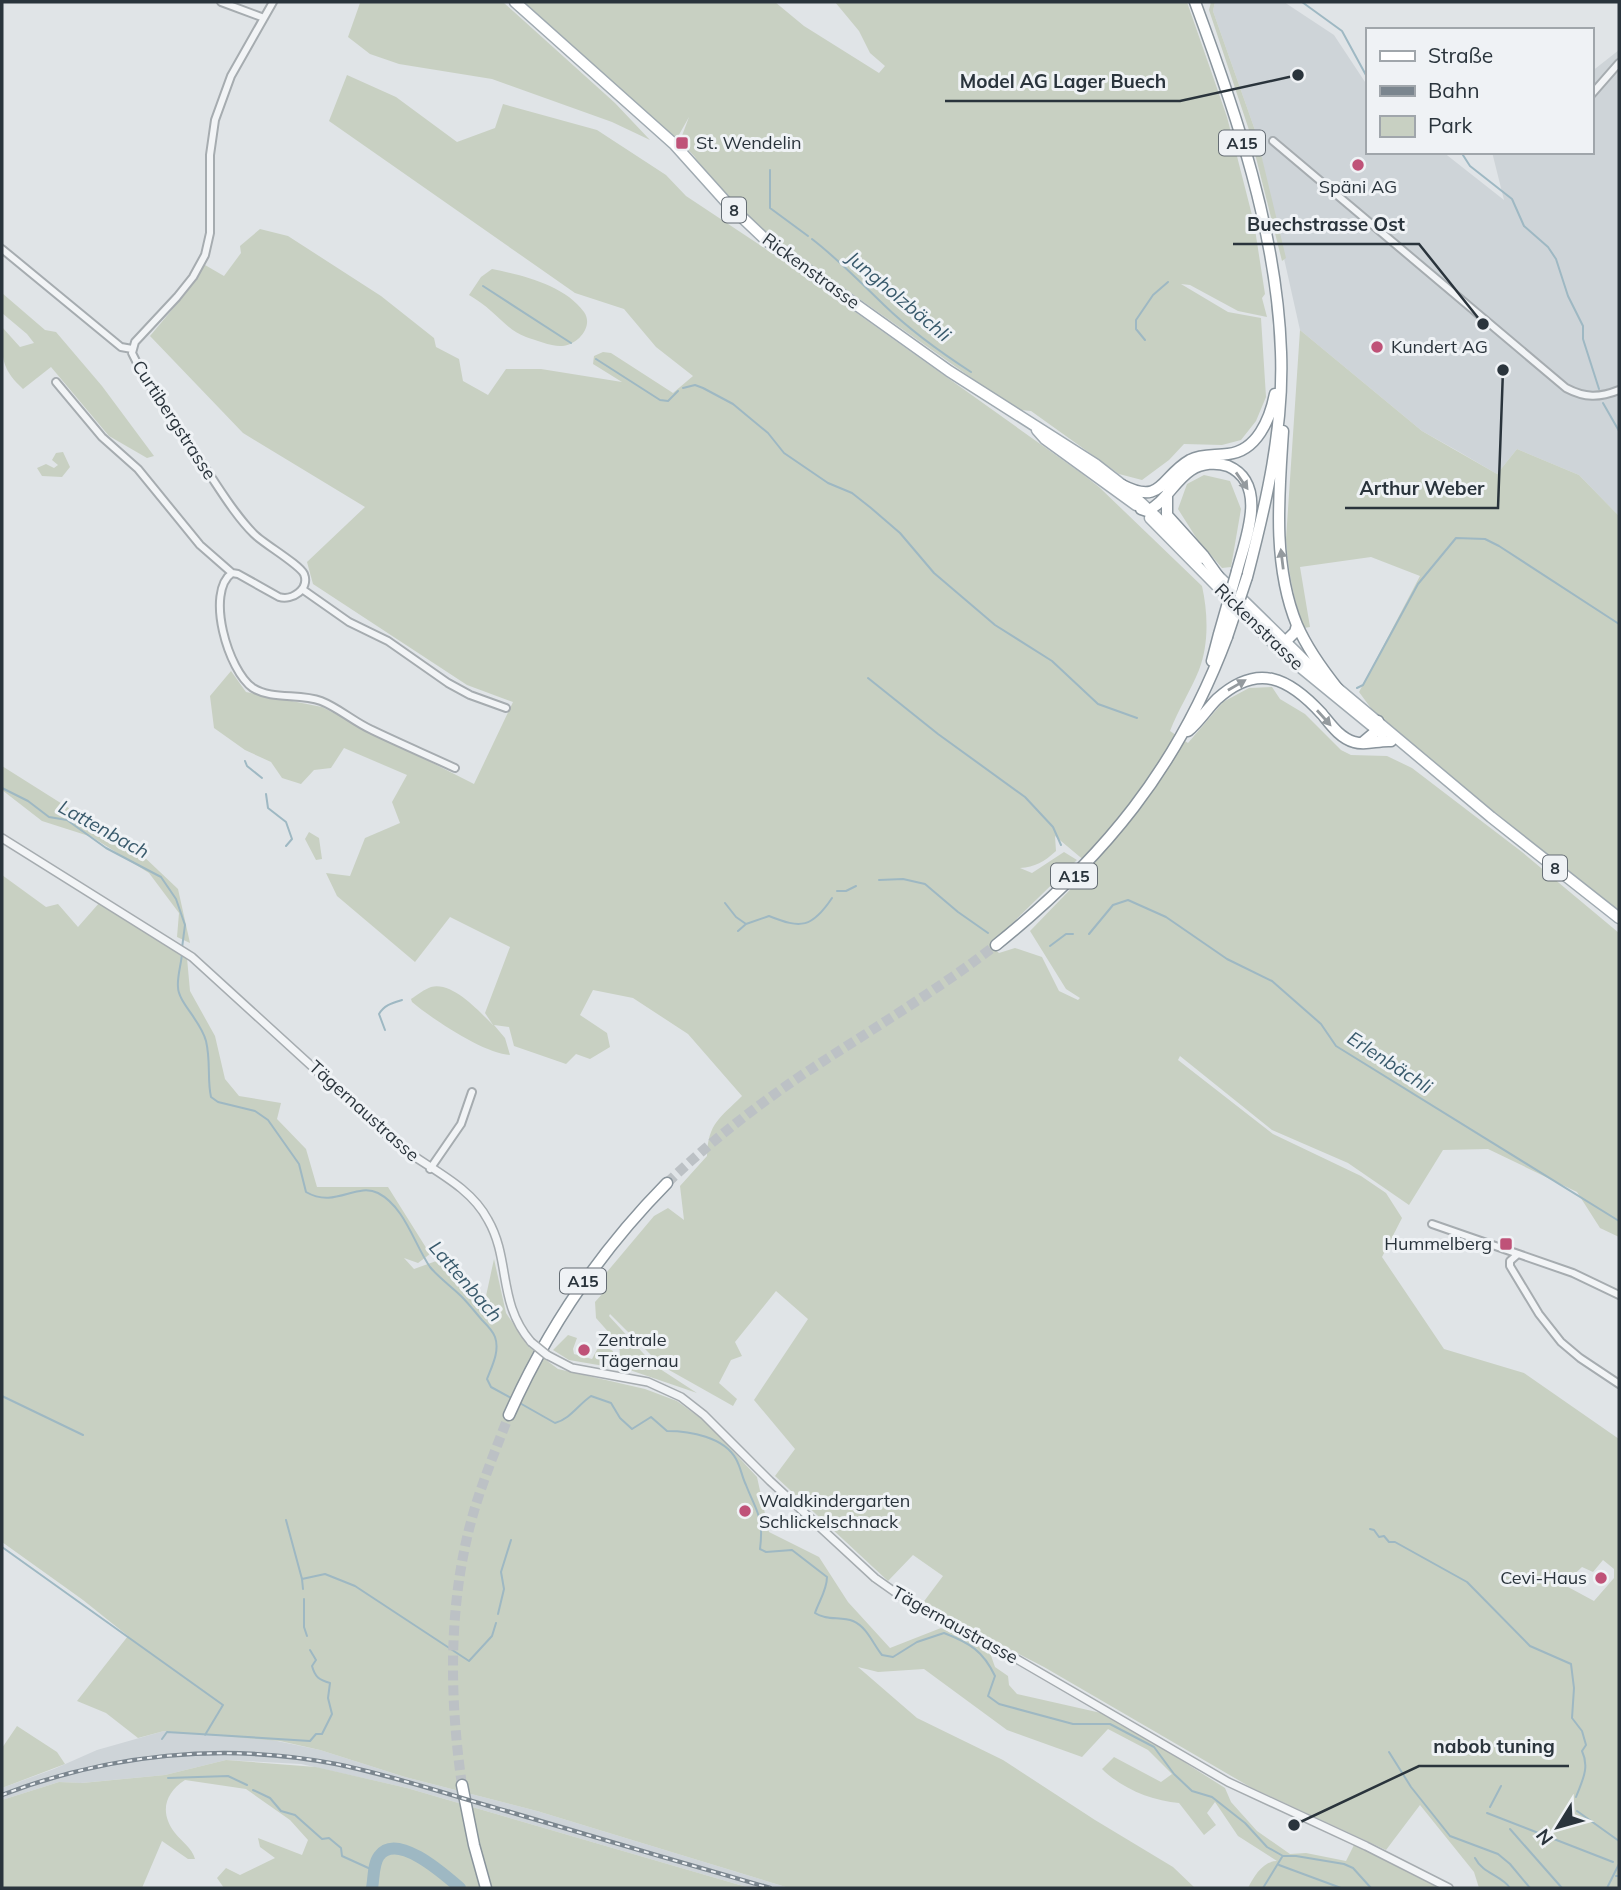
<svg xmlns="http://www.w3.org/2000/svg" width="1621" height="1890" font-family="Mulish,sans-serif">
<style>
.built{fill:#ced4d8}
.green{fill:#c8d0c2;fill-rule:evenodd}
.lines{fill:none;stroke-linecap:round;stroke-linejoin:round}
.stream{stroke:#9eb8c3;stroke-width:2}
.river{stroke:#9eb8c3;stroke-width:12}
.trunk-tunnel{stroke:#bcc1c5;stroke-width:10;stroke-dasharray:10 5;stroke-linecap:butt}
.minor-casing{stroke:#a6acb0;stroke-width:10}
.tertiary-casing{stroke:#a6acb0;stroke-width:10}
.primary-casing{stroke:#a0aab1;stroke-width:13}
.trunk-casing{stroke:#89949c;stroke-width:13}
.minor{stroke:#f2f4f6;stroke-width:6}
.tertiary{stroke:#f2f4f6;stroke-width:7}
.primary{stroke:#fff;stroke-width:10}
.trunk{stroke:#fff;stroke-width:10}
.rail-casing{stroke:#7b868f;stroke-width:4.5}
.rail{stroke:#eff2f5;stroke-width:2;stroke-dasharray:5;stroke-linecap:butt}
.tertiary-bridge-casing{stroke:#a6acb0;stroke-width:10;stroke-linecap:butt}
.trunk-bridge-casing{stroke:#89949c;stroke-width:13;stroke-linecap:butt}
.tertiary-bridge{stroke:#f2f4f6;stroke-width:7}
.trunk-bridge{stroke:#fff;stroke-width:10}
.oneway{fill:#949a9e}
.poi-dot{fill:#bf5278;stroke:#eff2f5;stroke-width:2.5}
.labels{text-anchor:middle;stroke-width:6;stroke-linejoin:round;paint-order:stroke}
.shield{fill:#eff2f5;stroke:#656d74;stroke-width:2}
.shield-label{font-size:16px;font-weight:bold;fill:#2a343c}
.poi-label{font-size:18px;fill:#2a343c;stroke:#eff2f5;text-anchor:start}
.street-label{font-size:18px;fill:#2a343c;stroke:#eff2f5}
.water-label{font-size:19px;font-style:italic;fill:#395a6c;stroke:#eff2f5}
.leader{fill:none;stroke:#2a343c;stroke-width:2.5}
.callout-dot{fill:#2a343c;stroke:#eff2f5;stroke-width:2.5}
.callout-label{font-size:19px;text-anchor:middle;font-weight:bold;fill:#2a343c;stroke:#eff2f5;stroke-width:6;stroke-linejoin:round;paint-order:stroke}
</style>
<rect width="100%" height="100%" fill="#e0e4e7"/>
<path class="built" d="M1215,2H1284L1334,35L1367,85V152H1443L1504,200L1492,152H1591V72L1619,50V516L1579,475L1517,449L1497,474L1456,450L1422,431L1300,330L1256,133L1213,11Z
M164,1731L258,1737L320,1750L405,1777L537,1811L789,1888H750L407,1788L301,1764L226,1760L165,1775L81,1783L59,1782L2,1800V1788L54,1769L97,1750Z"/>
<path class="green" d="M357,2H503L615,103L650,140L612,122L492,79L399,64L370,54L348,37L360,3Z
M517,2H775L804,26L879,73L885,66L870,53L859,31L835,2H1187L1227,117L1254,223L1265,294L1262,298L1267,317L1238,311L1190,285L1181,284L1228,312L1261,318L1266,397L1256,421L1241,440L1222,445L1184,444L1169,460L1142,480L1119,474L1031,411L1021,410L1010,405L770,236L731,201L703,171L695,157L680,141L689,117L676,140Z
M1211,2H1215L1213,11L1256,133L1286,258L1282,261L1249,130L1209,10Z
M347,75L396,97L457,142L495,128L503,104L597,130L666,175L686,196L778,257L1081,473L1099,487L1202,586C1208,613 1209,644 1199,670C1191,690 1178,710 1170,731L1188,743L1223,702L1249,688L1272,687L1280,699L1305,714L1341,750L1351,755L1387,756L1412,768L1522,852L1619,933V1237L1600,1228L1577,1192L1488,1149L1443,1150L1409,1205L1348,1163L1272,1130L1180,1056L1178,1060L1273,1134L1361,1176L1386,1193L1402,1218L1382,1257L1444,1349L1524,1373L1619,1439V1888H1479L1474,1872L1420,1805L1386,1850L1252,1788L1044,1667L922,1604L943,1576L913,1555L888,1581L775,1476L795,1449L754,1400L808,1319L776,1291L735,1342L742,1356L731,1360L719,1383L737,1399L733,1406L662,1366L610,1314L609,1316L654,1365L697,1393L621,1367L619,1344L596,1318L595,1302L603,1293L596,1285L654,1216L668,1208L684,1220L680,1186L707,1156C708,1123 720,1118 742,1096L688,1034L633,998L593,990L580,1015L607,1033L610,1047L590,1059L576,1054L566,1064L514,1046L509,1027L494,1025L505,1038L510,1055C485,1054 432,1019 412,1002L411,999C417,995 425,989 431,987C452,981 479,1011 493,1025L485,1013L510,947L450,917L415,962L337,896L326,873L350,876L365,838L400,823L392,802L407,775L344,748L331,768L314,770L301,784L282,778L271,762L245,750L214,728L210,696L231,671L246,692L322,707L474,784L513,702L467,685L313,584L307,562L365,507L243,433L150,336L186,293L205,265L224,276L241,253L240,246L260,229L288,236L381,296L434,338L436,347L459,359L463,381L488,395L506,369H541L622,382L593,364L594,356L603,352L611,353L673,393L693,376L656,347L624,309L575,293L329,121ZM1055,836L1092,867L1030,931L1066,989L1080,998L1078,1000L1059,991L1042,957L1015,948L999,953L990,945L1077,860L1064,852L1032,873L1020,868C1035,867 1044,862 1056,851ZM1603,1560L1614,1569V1578L1594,1601L1544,1574L1565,1583L1582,1567L1593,1572Z
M492,269C522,275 565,285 584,312C594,326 578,345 562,346C553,347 535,340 526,337C511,332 502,320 491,311C485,305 477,300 469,295L481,277Z
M2,293L45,330L56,332L102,386L154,456L147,458L109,436L51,367L23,389C0,368 2,356 2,327L20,347L34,343L27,334L2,313Z
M1300,330L1422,431L1497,474L1517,449L1579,475L1619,516V914L1503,822L1376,715L1359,692L1420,576L1371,557L1300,567L1310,627L1304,628C1293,598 1288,570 1286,539Z
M63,452L70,467L62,477L42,476L37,468L46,464L54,468L58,465L52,460L56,453Z
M1204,475L1230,481L1241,509L1231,567L1222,568L1197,539L1178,509L1187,484Z
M2,766L140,853L178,889L190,943L177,937L179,913L149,873L92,837L42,821L2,790Z
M309,832L319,838L322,859L316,860L305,839Z
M2,875L46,907L58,904L78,927L100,902L187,958L190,991L215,1036L225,1079L239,1096L281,1103L277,1119L306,1149L317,1187H388L430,1254L418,1263L404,1258L414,1269L439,1260L486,1296L494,1259L506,1313L529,1347L558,1369L645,1389L677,1401L707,1423L757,1477L769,1532L819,1557L848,1602L890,1648L941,1628L989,1650L995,1667L1008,1676L1009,1685L1017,1694L1110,1715L1225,1788L1231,1802L1257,1831L1290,1854L1306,1853L1346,1861L1355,1843L1439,1886L1438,1888H1248C1254,1876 1263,1861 1277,1861L1238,1836L1215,1802L1207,1813L1216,1825L1204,1835L1179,1803C1152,1801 1121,1788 1102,1769L1114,1757L1161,1782L1172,1774L1148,1750L1108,1729L1082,1757L1007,1730L924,1669L878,1672L858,1667L917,1718L1003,1760L1095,1820L1173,1867L1195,1888H789L537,1811L405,1777L320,1750L280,1741L164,1731L138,1738L106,1713L77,1701L128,1636L83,1600L2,1542Z
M568,1335L577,1338L573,1349L574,1354L592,1359L600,1344L613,1351L610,1367L569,1360L553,1350Z
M17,1726L57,1752L65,1764L2,1788V1748Z
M226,1760L316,1767L407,1788L750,1888H224L217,1878L226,1868L240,1875L275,1858L260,1847L258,1838L302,1855L308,1840L290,1820L246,1789L185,1780C165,1793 159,1812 175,1833C182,1842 192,1848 195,1859H188L162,1841L142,1888H2V1800L59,1782L82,1783L165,1775Z"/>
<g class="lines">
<path class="stream" d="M1302,2L1342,31L1367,77
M1461,152L1470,166L1512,199L1524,226L1548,247L1556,259L1568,296L1583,326V339L1599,389
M770,170V208L808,236
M812,239C838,259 860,282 884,305C910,330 940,352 971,372
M483,286L571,343
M1145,340L1136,329V320L1153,295L1168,282
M596,359L660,400L668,401L678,391
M683,388L695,385L703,388L733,404L768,433L784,453L828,483L852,493L871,508L900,533L934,573L995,625L1052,661L1098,704L1137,718
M1603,403L1619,431
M868,678L938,734L1025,797L1053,827L1061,845
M1357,688L1363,685L1418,584L1456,538L1485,539L1499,546L1619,624
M245,761L247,766L262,778
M2,788L28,801L49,817L67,820L106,848L161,877L176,899L185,925L182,948
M266,794L268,808L286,822L292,839L286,846
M879,880L903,879L925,884L958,912L988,933
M837,891H846L856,886
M725,903L736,917L746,924
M738,931L746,924L769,916C801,929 812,928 832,898
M1089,934L1113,905L1128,900L1166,917L1227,959L1272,981L1321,1024L1336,1046L1619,1221
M1050,946L1066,934H1073
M182,954C181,965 177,977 178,987C178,1002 201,1021 206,1041C211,1062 207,1079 211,1097L218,1102L255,1111L268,1120L299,1164L306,1192C335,1209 356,1182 378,1193C405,1207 414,1244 430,1267C439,1278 451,1286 461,1296C469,1304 475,1312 482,1320C487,1325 493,1331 495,1337C500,1351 492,1366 487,1379L491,1387L513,1399
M385,1030L379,1014C384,1005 392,1003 402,1000
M2,1396L83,1435
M518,1402L555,1423C570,1419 578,1405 591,1396L611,1403L620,1418L632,1429L651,1417L667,1431C690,1431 724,1437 736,1459C741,1468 742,1477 746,1485C757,1513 764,1517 760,1549L766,1552L792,1550L827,1577C827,1590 819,1601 815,1613C827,1621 841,1616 853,1621C867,1627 873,1644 882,1655L893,1657L917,1642L944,1633C970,1643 983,1651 995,1676L988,1696L999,1704L1073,1724H1110L1154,1747L1174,1774L1192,1791L1212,1797L1245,1823L1267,1847L1283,1856H1296L1344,1864L1353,1868L1371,1888
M286,1520L302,1579L303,1589
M1370,1529L1374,1530L1379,1537L1384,1536L1389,1542H1395L1467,1582L1530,1646L1571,1664L1574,1688L1572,1718L1582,1731L1586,1745L1582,1751C1590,1768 1582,1781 1576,1797
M2,1547L223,1705L205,1735
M302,1579L325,1574L355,1586L469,1661L492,1636L496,1623
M304,1599V1627L307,1636
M498,1614L504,1589L501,1572L511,1540
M162,1739L167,1732L310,1741L316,1734H322L332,1714L328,1698L330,1683C319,1680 315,1677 312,1666L316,1660L310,1650
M1389,1752L1411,1787L1450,1836L1498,1854L1510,1864L1530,1888
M168,1778L228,1776L247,1785
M253,1790L270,1798L281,1811L295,1815L322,1839L329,1838L341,1848L342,1856L375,1871
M1490,1807L1501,1786
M1577,1811L1619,1841
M1487,1813L1613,1862
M1510,1829L1562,1888
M1475,1858C1483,1874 1501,1875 1510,1888
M1279,1865L1341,1888
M1616,1876H1619
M1263,1888L1282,1857
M1607,1888L1619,1864"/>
<path class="river" d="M372,1888C374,1878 373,1864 379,1856C397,1831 446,1876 460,1888"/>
<path class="trunk-tunnel" d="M667,1183C710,1142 756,1106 805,1073C869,1031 935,992 996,945
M462,1785C448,1689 448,1588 479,1495C488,1468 499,1441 509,1415"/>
<defs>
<path id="minor" d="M221,2L264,18
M273,2L231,76L215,120L210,155V233L205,255L193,277L177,297L135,342L132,353L143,375C164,407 185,438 206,469C221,491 235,515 254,534C264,544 299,564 304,574C310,589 292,601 279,597L238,574L232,573C205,592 228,671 253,688C272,700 300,693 321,701C339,708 354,722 372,730C399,743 427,755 455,768
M1591,95L1619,63
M1273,141L1566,388C1585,398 1599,398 1619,390
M2,249L121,347L132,349
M56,382L102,437L138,469L200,545L232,573
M302,589L349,622L388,641L448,683L470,695L506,708
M430,1169L461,1124L472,1092
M1432,1224L1573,1273L1619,1295
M1518,1254L1510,1261V1266L1539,1314L1561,1342L1580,1358L1619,1384"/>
<path id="tertiary" d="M2,838L192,957L397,1144C427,1168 469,1184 488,1220C511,1260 497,1302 531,1342
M547,1355L572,1368L648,1382L681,1397L704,1415L770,1481L875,1578L916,1607L1015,1658L1228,1782L1366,1846L1449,1888"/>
<path id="primary" d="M515,2L674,144L727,203L767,241L949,371L1095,464L1122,485L1200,558
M1037,430L1045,439L1136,505
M1150,518L1283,653L1382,734
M1213,571L1305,661L1491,817L1619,918"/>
<path id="trunk" d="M1195,2C1236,113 1277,232 1281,352C1284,428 1266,504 1247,577
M1283,431C1279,494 1272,564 1297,625C1307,648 1322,669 1338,689
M1122,485C1163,506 1160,477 1190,460C1202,454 1215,456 1228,454C1257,451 1270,419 1275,394
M1167,494V515L1203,555L1218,576
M1141,509L1147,511C1165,503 1174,481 1191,470C1202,463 1216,462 1228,466C1269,484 1245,540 1237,571
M1273,641L1287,640L1295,632L1297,625
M1212,661L1219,634
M1188,731C1199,722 1207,709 1217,699C1258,662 1289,678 1322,714C1331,725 1340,738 1354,742C1366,746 1378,740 1391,741
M1362,743L1375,732L1378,721
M996,945C1104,858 1178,768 1227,637
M509,1415C548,1327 600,1251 667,1183
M462,1785L474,1845L486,1888"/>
</defs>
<use href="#minor" class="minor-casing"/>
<use href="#tertiary" class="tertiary-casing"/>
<use href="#primary" class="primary-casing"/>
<use href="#trunk" class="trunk-casing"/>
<use href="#minor" class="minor"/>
<use href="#tertiary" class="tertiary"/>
<use href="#primary" class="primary"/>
<use href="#trunk" class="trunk"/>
<defs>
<path id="rail" d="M2,1795C108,1754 224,1742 336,1764C395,1776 452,1796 510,1812C597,1838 683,1863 770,1888"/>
</defs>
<use href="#rail" class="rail-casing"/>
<use href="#rail" class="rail"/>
<defs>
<path id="tertiary-bridge" d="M531,1342L547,1355"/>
<path id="trunk-bridge" d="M1219,634L1237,571
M1227,637L1247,577"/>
</defs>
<use href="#tertiary-bridge" class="tertiary-bridge-casing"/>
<use href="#trunk-bridge" class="trunk-bridge-casing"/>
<use href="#tertiary-bridge" class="tertiary-bridge"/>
<use href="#trunk-bridge" class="trunk-bridge"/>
</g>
<defs><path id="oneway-solid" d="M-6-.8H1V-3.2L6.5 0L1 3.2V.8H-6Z" transform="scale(1.75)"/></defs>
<g class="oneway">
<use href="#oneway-solid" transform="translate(1242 481) rotate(55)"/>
<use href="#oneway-solid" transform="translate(1282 559) rotate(-97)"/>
<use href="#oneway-solid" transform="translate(1237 685) rotate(-30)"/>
<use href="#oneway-solid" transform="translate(1324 718) rotate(48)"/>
</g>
<g class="poi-dot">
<rect x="675" y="136" width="14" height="14" rx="3.5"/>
<circle cx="1358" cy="165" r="7"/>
<circle cx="1377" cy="347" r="7"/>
<rect x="1499" y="1237" width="14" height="14" rx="3.5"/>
<circle cx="584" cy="1350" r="7"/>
<circle cx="745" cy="1511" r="7"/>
<circle cx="1601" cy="1578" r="7"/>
</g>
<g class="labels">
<g class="shield">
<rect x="1219" y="130.5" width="46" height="25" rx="5"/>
<rect x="722" y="197.5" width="24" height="25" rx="5"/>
<rect x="1543" y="855.5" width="24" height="25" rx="5"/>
<rect x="1051" y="863.5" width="46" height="25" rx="5"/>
<rect x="560" y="1268.5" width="46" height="25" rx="5"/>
</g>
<g class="shield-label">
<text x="1242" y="149">A15</text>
<text x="734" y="216">8</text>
<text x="1555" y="874">8</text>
<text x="1074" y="882">A15</text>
<text x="583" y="1287">A15</text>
</g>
<g class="poi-label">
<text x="696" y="149">St. Wendelin</text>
<text x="1358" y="193" text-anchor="middle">Späni AG</text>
<text x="1391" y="353">Kundert AG</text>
<text x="1492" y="1250" text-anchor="end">Hummelberg</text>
<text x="598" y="1346">Zentrale<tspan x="598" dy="21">Tägernau</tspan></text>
<text x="759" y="1507">Waldkindergarten<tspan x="759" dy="21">Schlickelschnack</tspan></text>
<text x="1587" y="1584" text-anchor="end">Cevi-Haus</text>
</g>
<g class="street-label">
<text transform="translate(811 271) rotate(36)" y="6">Rickenstrasse</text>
<text transform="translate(174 420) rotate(57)" y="6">Curtibergstrasse</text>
<text transform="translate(1259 627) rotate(44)" y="6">Rickenstrasse</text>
<text transform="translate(364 1111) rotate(42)" y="6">Tägernaustrasse</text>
<text transform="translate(955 1625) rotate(29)" y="6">Tägernaustrasse</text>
</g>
<g class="water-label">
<text transform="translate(899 296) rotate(40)" y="7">Jungholzbächli</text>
<text transform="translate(104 829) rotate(29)" y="7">Lattenbach</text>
<text transform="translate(1390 1062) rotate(33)" y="7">Erlenbächli</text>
<text transform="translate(466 1281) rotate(49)" y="7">Lattenbach</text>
</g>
</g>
<path class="leader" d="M1298 75L1180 101H945M1483 324L1419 244H1233M1503 370L1498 508H1345M1294 1825L1419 1766H1569"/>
<g class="callout-dot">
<circle cx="1298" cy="75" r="7"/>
<circle cx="1483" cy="324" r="7"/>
<circle cx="1503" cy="370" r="7"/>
<circle cx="1294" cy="1825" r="7"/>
</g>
<g class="callout-label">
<text x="1063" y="88">Model AG Lager Buech</text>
<text x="1326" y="231">Buechstrasse Ost</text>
<text x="1422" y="495">Arthur Weber</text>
<text x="1494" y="1753">nabob tuning</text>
</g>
<rect width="1621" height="1890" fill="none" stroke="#2a343c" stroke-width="7"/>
<rect x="1366" y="28" width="228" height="126" fill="#eff2f5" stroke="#a0a6ab" stroke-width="2"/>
<rect x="1380" y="51" width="35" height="10" fill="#ffffff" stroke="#a0a6ab" stroke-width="2"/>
<text x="1428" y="63" font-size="21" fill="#2a343c">Straße</text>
<rect x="1380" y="86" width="35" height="10" fill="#7b868f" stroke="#a0a6ab" stroke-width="2"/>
<text x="1428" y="98" font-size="21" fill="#2a343c">Bahn</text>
<rect x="1380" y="116" width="35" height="21" fill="#c8d0c2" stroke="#a0a6ab" stroke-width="2"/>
<text x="1428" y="133" font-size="21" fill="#2a343c">Park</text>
<g transform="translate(1558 1827) rotate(233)" stroke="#eff2f5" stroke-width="5" paint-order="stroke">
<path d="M0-5L12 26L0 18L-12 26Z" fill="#2a343c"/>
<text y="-10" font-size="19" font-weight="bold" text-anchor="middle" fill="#2a343c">N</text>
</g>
</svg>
